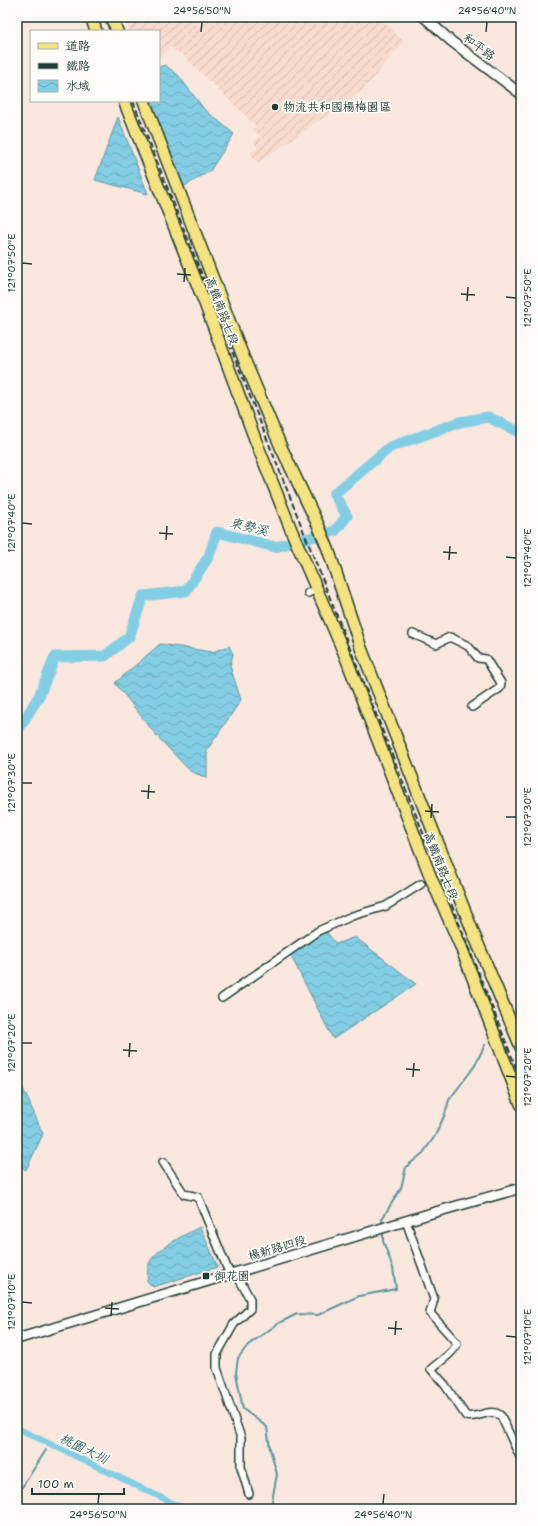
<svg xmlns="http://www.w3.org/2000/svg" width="538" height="1526" font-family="'Shantell Sans','LXGW WenKai TC',sans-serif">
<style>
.industrial{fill:url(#industrial-furrows)}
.water{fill:url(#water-waves);stroke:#5c949e}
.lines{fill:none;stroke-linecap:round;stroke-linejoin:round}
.stream{stroke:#5c949e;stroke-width:2}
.canal{stroke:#84cee5;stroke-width:6}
.river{stroke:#84cee5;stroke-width:11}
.street-casing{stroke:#1f3d34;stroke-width:10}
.secondary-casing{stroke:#1f3d34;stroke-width:12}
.primary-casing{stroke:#1f3d34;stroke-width:14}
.street{stroke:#fdfcf7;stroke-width:7}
.secondary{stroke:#fdfcf7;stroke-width:9}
.primary{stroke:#f5e381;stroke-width:11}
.rail{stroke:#1f3d34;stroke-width:2;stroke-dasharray:6 3;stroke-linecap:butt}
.ticks{fill:none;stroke:#1f3d34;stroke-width:1.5}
.poi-dot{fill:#1f3d34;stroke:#fdfcf7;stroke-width:1.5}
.labels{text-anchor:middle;stroke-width:3.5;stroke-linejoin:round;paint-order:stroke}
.street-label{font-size:12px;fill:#1f3d34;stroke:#fdfcf7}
.poi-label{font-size:12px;fill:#1f3d34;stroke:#fdfcf7;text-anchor:start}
.water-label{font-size:13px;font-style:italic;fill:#386160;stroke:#fdfcf7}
.neatline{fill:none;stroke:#1f3d34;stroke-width:1.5}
.ticks-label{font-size:10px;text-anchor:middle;fill:#1f3d34}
</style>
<defs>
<pattern id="industrial-furrows" width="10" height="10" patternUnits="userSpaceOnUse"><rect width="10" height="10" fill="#f8dace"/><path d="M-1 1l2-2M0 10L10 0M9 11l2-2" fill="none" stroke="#d4bcb2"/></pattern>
<pattern id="water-waves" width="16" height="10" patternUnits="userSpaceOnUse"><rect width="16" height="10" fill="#84cee5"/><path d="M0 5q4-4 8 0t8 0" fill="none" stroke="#6ba8ba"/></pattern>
</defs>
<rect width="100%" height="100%" fill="#fae8df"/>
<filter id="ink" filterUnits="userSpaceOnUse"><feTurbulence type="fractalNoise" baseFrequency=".025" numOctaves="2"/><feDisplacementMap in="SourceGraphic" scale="8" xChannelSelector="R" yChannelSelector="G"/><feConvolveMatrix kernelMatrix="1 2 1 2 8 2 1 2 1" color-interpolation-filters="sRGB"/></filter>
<g filter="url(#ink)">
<path class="industrial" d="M124,17H380L404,42L360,93L257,163L250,153L257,148L254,142L260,136L252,129L256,126L185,57L170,47L159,59V31H129Z"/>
<path class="water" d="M165,65L178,75L204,109L234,134L210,171L183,187L150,101H159V67Z
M118,117L148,194L95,180Z
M160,644L212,652L229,646L233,654L230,666L241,700L207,750V778L190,771L156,735L115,683Z
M325,930L336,944L355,937L416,984L333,1039L290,954Z
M22,1086L43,1134L26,1170L17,1164V1091Z
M200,1227L218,1267L153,1287L147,1281C148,1275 147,1266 150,1262C156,1249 187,1233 200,1227Z"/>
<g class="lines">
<path class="stream" d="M520,1022L521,1021
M382,1223V1219L401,1188L406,1167L423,1153L435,1136L445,1114L449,1100L474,1067L485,1045
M48,1446L49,1444
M17,1495L46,1450
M268,1509L272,1501L277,1474L270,1449L267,1427L243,1409L236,1373L238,1358L248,1345L279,1323L297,1314L318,1315L359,1296L396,1289L393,1268L383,1241V1234"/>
<path class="canal" d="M17,1428L185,1509"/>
<path class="river" d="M17,732L39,696L55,657L105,656L129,637L143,596L186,591L209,556L217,532L275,547L335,531L347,516L334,494L390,447L460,422L488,417L521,433"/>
<defs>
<path id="street" d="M308,593L316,589
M413,634L436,644L450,637L468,646L478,658L486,659L501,683L500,688L472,707
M222,998L318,931L352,916L386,906L421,884
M163,1162L184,1194L198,1197L230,1275
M406,1221L434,1299L430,1313L457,1343C456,1351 438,1363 431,1369L445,1385L466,1416C477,1419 491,1407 501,1416L521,1459
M236,1273L250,1299V1309L234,1324L217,1354V1368L241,1438V1467L249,1494"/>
<path id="secondary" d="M424,17L451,41L521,94
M17,1339L432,1213L521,1188"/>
<path id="primary" d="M91,17L96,31
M111,17L117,31
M124,101L206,306L255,439L292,532L345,655L431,878L461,947L521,1104
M144,101L244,359L281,447L319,527L328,549L361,648L475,937L521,1047"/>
</defs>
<use href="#street" class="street-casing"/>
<use href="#secondary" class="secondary-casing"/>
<use href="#primary" class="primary-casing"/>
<use href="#street" class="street"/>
<use href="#secondary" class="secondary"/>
<use href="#primary" class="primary"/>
<path class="rail" d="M105,17L110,31
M133,101L521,1080"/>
</g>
</g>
<path class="ticks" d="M201,32L202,22M486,32L487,22M22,263L32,264M177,274L191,275M184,282L185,268M461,294L475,295M506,297L516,298M467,301L468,287M22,523L32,524M159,533L173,534M166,540L167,526M443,552L457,553M506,557L516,558M449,560L450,546M22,783H32M141,791L155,792M148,799L149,785M425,811L439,812M506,817H516M431,818L432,804M22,1043H32M123,1050L137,1051M129,1057L130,1043M406,1069L420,1070M506,1076L516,1077M413,1077L414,1063M22,1302L32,1303M105,1308L119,1309M111,1316L112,1302M388,1328L402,1329M395,1335L396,1321M506,1336L516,1337M98,1504L99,1494M383,1504L384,1494"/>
<g class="poi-dot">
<circle cx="275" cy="107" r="4"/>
<rect x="202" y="1272" width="8" height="8" rx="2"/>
</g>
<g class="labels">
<g class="street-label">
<text transform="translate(479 47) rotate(37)" y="4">和平路</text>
<text transform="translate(222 311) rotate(69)" y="4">高鐵南路七段</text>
<text transform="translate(441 866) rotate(68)" y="4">高鐵南路七段</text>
<text transform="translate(277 1248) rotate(-17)" y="4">楊新路四段</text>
</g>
<g class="poi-label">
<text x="283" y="111">物流共和國楊梅園區</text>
<text x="214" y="1280">御花園</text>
</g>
<g class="water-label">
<text transform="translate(249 526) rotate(14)" y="5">東勢溪</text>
<text transform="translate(84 1448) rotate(26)" y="5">桃園大圳</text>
</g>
</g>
<rect width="538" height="1526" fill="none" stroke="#fdfcf7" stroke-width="44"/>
<rect x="30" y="30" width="130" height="72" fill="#fdfcf7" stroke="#a4b0a9"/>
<rect x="38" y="43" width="20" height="6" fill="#f5e381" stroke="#a4b0a9"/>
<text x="66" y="50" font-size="12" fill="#1f3d34">道路</text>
<rect x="38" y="63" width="20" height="6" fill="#1f3d34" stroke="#a4b0a9"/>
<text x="66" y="70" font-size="12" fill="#1f3d34">鐵路</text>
<rect x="38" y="80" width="20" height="12" fill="url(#water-waves)" stroke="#a4b0a9"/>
<text x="66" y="90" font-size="12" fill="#1f3d34">水域</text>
<path d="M32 1488v6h92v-6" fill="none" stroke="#1f3d34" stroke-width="2"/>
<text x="38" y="1488" font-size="12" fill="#1f3d34" stroke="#fdfcf7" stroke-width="3" paint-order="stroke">100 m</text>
<rect x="22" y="22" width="494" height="1482" class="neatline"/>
<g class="ticks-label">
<text x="202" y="14">24°56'50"N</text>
<text x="487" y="14">24°56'40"N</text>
<text transform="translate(11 263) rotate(-90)" y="4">121°07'50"E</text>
<text transform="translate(527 298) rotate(-90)" y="4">121°07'50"E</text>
<text transform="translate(11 523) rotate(-90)" y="4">121°07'40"E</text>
<text transform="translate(527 558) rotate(-90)" y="4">121°07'40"E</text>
<text transform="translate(11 783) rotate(-90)" y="4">121°07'30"E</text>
<text transform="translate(527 817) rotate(-90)" y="4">121°07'30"E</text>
<text transform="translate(11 1043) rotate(-90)" y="4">121°07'20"E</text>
<text transform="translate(527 1077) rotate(-90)" y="4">121°07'20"E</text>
<text transform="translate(11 1302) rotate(-90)" y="4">121°07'10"E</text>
<text transform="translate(527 1337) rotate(-90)" y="4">121°07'10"E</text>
<text x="98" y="1518">24°56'50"N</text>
<text x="383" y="1518">24°56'40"N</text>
</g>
</svg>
